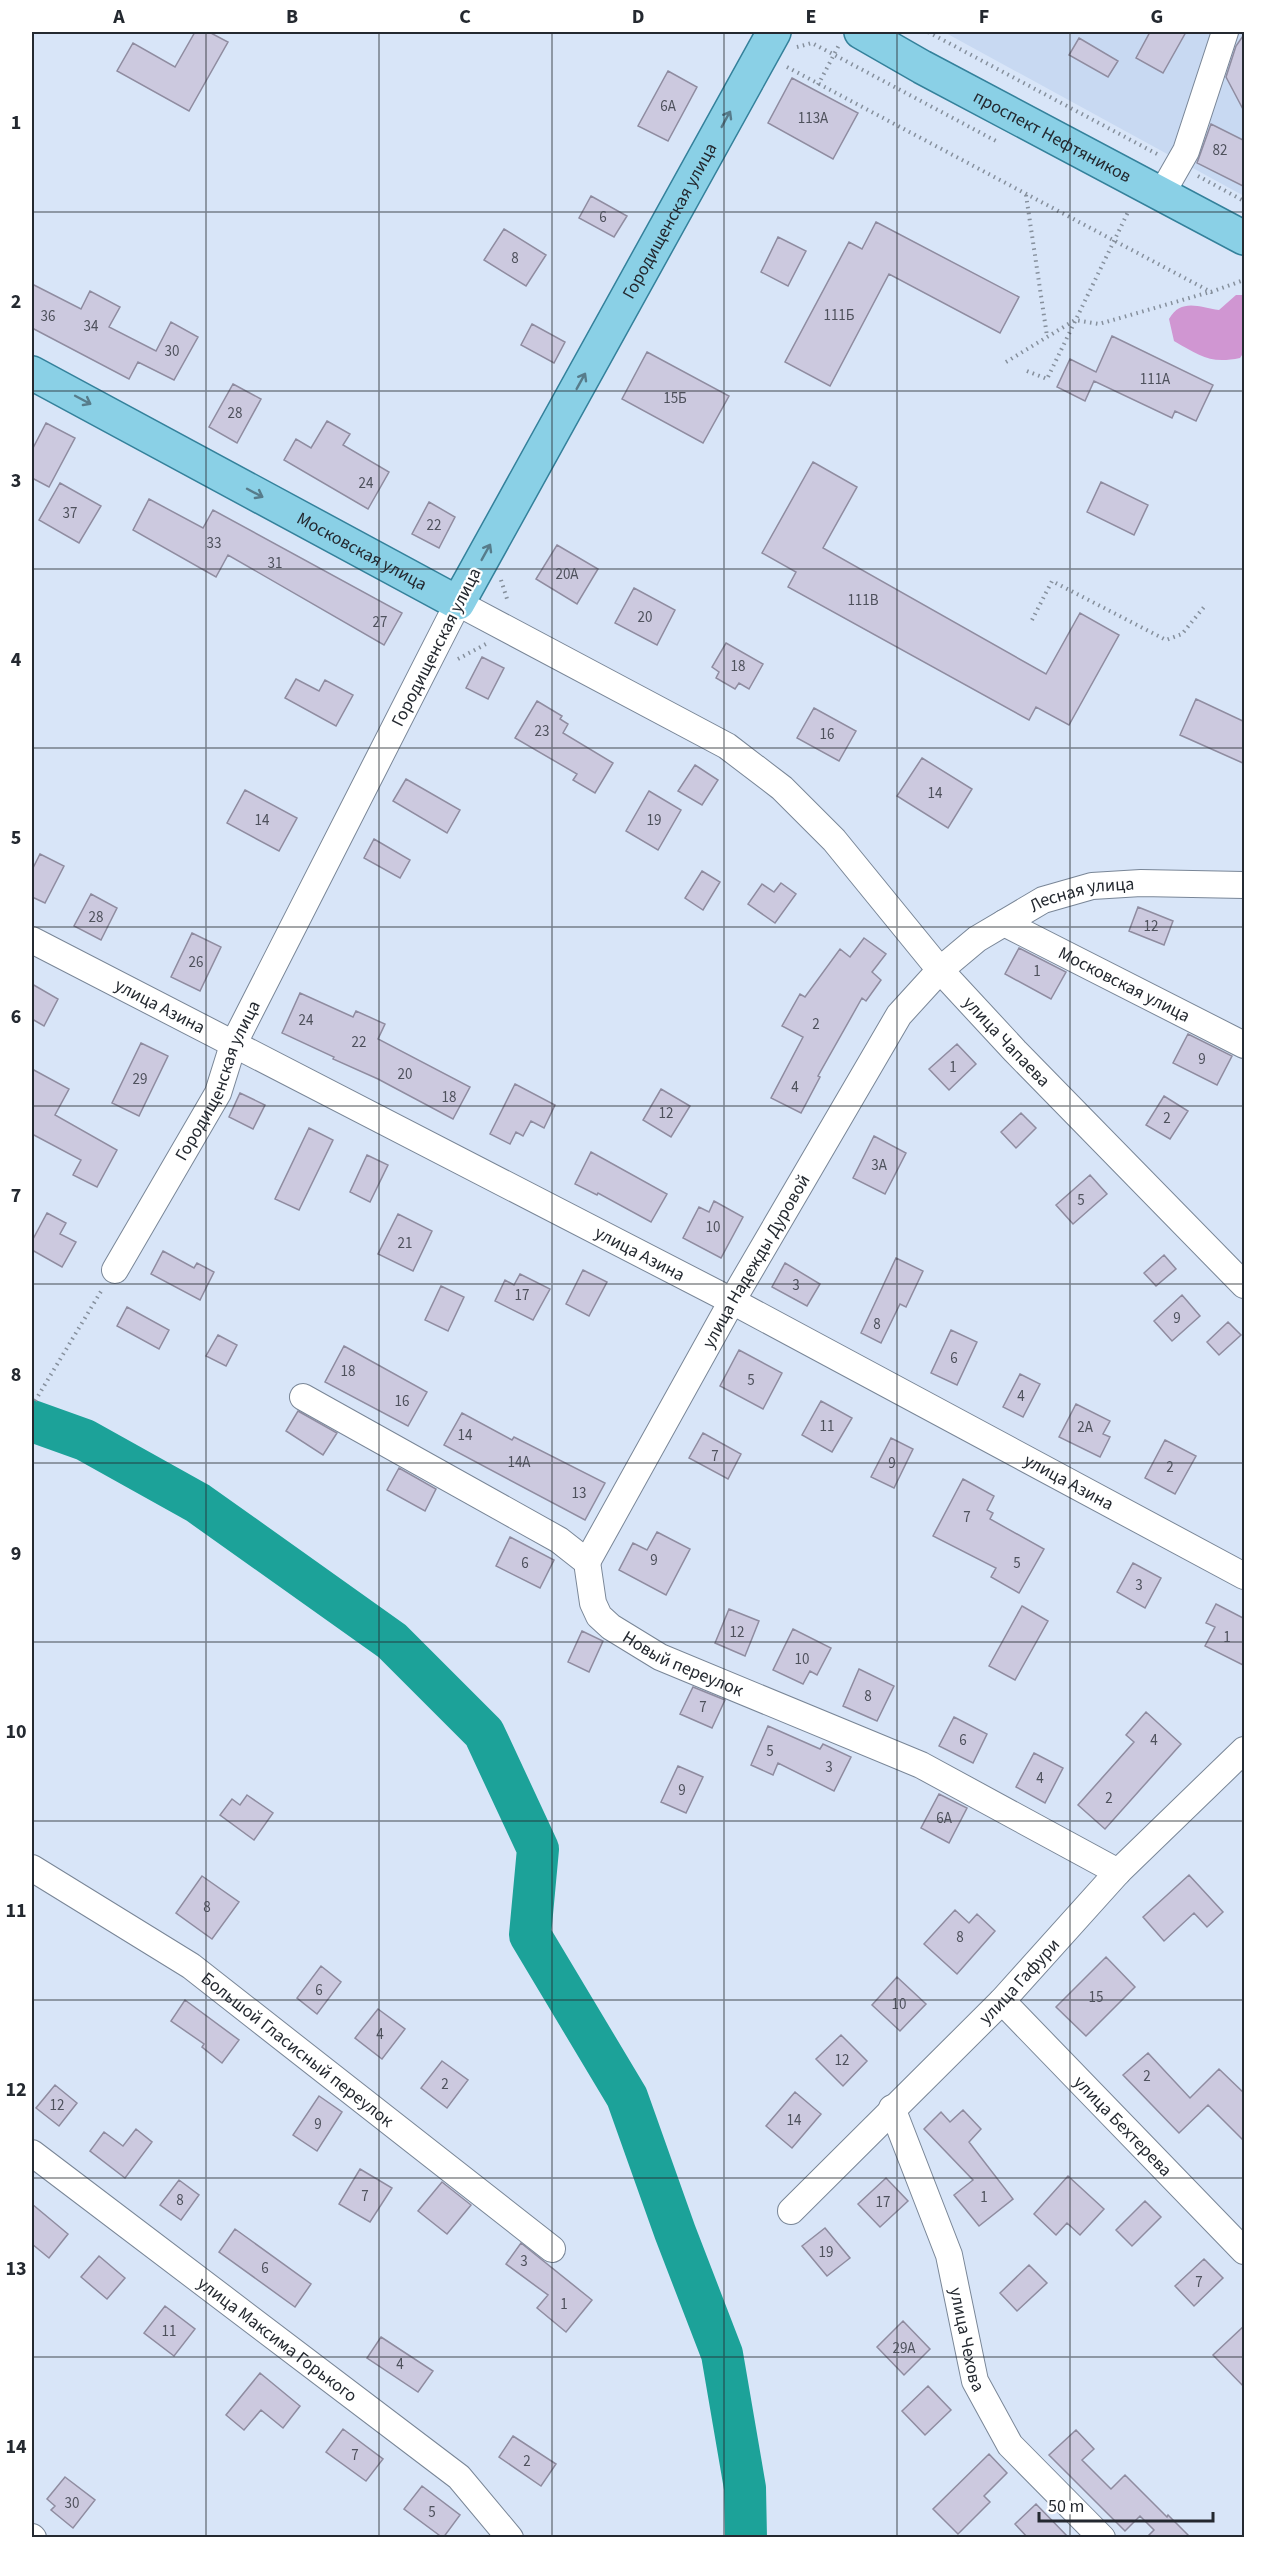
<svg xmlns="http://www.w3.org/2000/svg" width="1276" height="2569" font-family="'Source Sans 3',sans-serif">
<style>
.built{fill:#c8d9f2}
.forest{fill:#d096d2}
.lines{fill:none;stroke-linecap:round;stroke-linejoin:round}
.river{stroke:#1ca299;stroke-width:42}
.building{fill:#ccc9df;stroke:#8f8ca0;stroke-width:1.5}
.minor-casing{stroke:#798697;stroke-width:28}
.major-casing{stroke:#34819b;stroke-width:36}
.path{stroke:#86909d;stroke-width:4;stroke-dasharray:1.5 4.5;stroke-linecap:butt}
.minor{stroke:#fff;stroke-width:26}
.major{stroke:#8ad0e6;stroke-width:33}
.oneway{stroke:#577c8b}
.grid{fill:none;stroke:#242930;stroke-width:1.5;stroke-opacity:0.55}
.labels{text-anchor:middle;stroke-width:4.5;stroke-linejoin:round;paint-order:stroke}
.number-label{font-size:15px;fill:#4e515c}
.street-label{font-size:18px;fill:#242930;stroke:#fff}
.neatline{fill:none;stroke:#242930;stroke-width:2}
.grid-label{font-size:20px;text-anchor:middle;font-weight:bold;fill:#242930}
</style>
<rect width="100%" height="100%" fill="#d8e5f8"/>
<path class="built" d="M944,32H1244V196Z"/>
<path class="forest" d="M1236,295H1244V352L1240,358C1210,364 1200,356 1174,341L1169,319C1181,298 1199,307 1219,310Z"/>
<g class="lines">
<path class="river" d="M32,1421L85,1440L198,1503L392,1641L484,1733L538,1849L530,1935L627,2097L675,2232L722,2354L745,2488L746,2538"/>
</g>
<path class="building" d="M195,32H209L228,42L189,111L117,71L133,43L175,67Z
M1150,32H1186L1163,73L1136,58Z
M1245,33V113L1226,77L1236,46Z
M1079,38L1118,61L1108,77L1069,55Z
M668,71L697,87L668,141L638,126Z
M792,78L858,113L833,159L768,123Z
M1211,124L1245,141V187L1197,163Z
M591,196L627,216L614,237L579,218Z
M876,222L1019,297L1000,333L889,274L830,386L785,362L849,242L862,249Z
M504,229L546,255L526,286L484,260Z
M778,237L806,251L788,286L761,272Z
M32,284L81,309L90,291L120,307L109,327L156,351L171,322L198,337L174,380L138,362L129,379L32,328Z
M532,324L565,342L554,363L521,345Z
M1112,336L1213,385L1196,421L1175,411L1172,418L1094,381L1085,401L1057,387L1070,359L1096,372Z
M647,352L729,396L703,443L622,399Z
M233,384L261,399L237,443L209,427Z
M327,421L350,434L343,445L389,472L368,509L284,460L296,439L311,448Z
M46,423L75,438L49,487L32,478V450Z
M813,462L857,487L823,548L1046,674L1080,613L1119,635L1069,725L1036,707L1029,720L788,587L796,572L762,553Z
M1101,482L1148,505L1134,535L1087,512Z
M60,483L101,506L79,543L39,520Z
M149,499L203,528L213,510L402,613L384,645L228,555L216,577L133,530Z
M429,502L455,517L439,548L412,534Z
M557,545L598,569L577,604L536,579Z
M634,588L675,610L657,645L615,623Z
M726,643L763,664L749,689L739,683L735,689L716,678L719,672L712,667Z
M482,657L504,668L488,699L466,688Z
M296,679L319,691L325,680L353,695L336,726L285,698Z
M1196,699L1245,722V764L1180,735Z
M537,701L562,716L560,719L568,724L563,733L613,763L595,793L573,780L577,774L515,738Z
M814,708L856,731L839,761L797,738Z
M922,758L972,789L948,828L897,796Z
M695,765L718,780L702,805L678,791Z
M406,779L460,810L447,833L393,801Z
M245,790L297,818L279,851L227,823Z
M649,791L681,810L658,850L626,831Z
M374,839L410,860L400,878L364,858Z
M40,854L64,866L45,903L32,897V870Z
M702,871L720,882L703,910L685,898Z
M781,883L796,894L775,923L748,904L762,884L774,892Z
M91,894L117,908L101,940L74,926Z
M1138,907L1173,921L1164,945L1129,931Z
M192,933L221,947L200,991L171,977Z
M864,938L886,954L872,972L881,980L866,1001L862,998L818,1076L820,1077L801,1113L771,1098L803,1037L782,1026L800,994L805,997L840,949L850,957Z
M1019,948L1066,972L1051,999L1005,974Z
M32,984L58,999L44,1026L32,1019Z
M300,993L353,1017L356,1011L385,1024L378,1039L470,1087L453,1119L378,1079L333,1059L334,1057L282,1033Z
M1188,1034L1232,1056L1217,1085L1173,1063Z
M141,1043L168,1056L139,1116L112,1103Z
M957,1044L976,1064L949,1090L929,1069Z
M32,1069L69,1089L55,1115L117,1150L97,1187L73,1175L81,1160L32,1134Z
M515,1084L555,1105L544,1128L531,1121L523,1136L516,1132L510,1144L490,1134Z
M661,1089L690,1106L671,1137L643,1120Z
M240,1093L265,1105L253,1129L229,1117Z
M1164,1096L1188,1111L1170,1139L1146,1125Z
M1021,1113L1036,1128L1016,1148L1001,1132Z
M309,1128L333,1140L299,1210L275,1199Z
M874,1136L906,1153L885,1194L853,1178Z
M591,1152L667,1194L651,1222L598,1193L597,1195L575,1184Z
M367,1155L388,1165L370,1202L350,1192Z
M1090,1175L1107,1194L1073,1224L1056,1205Z
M714,1201L743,1217L721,1258L683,1238L699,1207L709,1212Z
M47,1213L66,1223L60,1234L76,1242L62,1267L32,1250V1241Z
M398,1214L432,1231L413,1271L378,1254Z
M163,1251L194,1268L197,1263L214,1272L200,1300L151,1274Z
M1164,1255L1176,1269L1156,1286L1144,1273Z
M896,1258L923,1271L906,1307L900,1304L881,1343L861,1333Z
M785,1263L820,1284L807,1306L772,1287Z
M583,1270L607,1282L589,1316L566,1304Z
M520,1274L550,1289L533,1320L495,1301L505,1280L514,1285Z
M441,1286L464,1297L448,1331L425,1320Z
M1182,1295L1200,1316L1172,1341L1154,1321Z
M127,1307L169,1330L159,1349L117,1326Z
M1228,1322L1241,1335L1219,1355L1207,1342Z
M951,1330L977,1342L957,1385L931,1373Z
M218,1335L237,1345L226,1366L206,1356Z
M344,1346L427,1392L408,1426L325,1382Z
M739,1350L782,1373L763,1409L720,1386Z
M1020,1374L1040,1384L1023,1417L1003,1407Z
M821,1401L852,1418L832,1452L802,1435Z
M1076,1404L1110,1421L1103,1434L1110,1437L1100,1457L1059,1437Z
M298,1411L337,1433L323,1455L286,1431Z
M462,1413L512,1440L514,1437L605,1483L585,1520L444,1445Z
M703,1433L741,1454L728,1479L689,1458Z
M891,1438L913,1449L894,1488L871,1477Z
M1165,1440L1196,1456L1175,1494L1145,1478Z
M399,1468L436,1489L425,1511L387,1490Z
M963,1479L994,1496L987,1510L993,1513L990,1519L1044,1549L1019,1593L991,1577L996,1568L933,1536Z
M657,1532L690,1549L666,1595L619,1570L633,1543L647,1550Z
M510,1537L554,1560L540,1588L496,1566Z
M1133,1563L1161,1578L1145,1608L1117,1592Z
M1216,1604L1245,1619V1666L1205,1646L1215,1627L1206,1623Z
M1022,1606L1048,1621L1015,1680L989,1666Z
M729,1609L759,1621L745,1656L715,1643Z
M793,1629L831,1648L817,1675L810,1671L803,1684L773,1670Z
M582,1631L603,1641L589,1672L568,1662Z
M859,1669L894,1686L877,1721L843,1706Z
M693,1687L725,1700L712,1728L680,1714Z
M1146,1712L1181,1744L1105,1829L1078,1805L1134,1742L1126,1735Z
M954,1717L987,1734L973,1763L939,1746Z
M768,1726L820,1749L823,1744L851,1757L834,1791L778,1763L773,1775L751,1765Z
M1034,1753L1063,1768L1045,1803L1016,1787Z
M678,1766L703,1777L686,1813L661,1802Z
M939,1794L967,1808L949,1843L921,1828Z
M247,1795L273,1813L254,1840L220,1815L232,1799L240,1805Z
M1189,1875L1223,1912L1207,1927L1194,1913L1164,1941L1143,1917Z
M202,1876L239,1902L212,1939L176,1913Z
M955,1910L969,1923L977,1914L995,1931L957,1974L924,1944Z
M1106,1957L1135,1987L1086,2036L1056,2007Z
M321,1966L341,1982L317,2014L297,1998Z
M897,1977L926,2004L900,2031L872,2005Z
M185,2000L239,2040L222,2063L202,2047L204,2044L171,2021Z
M378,2009L405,2029L382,2059L355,2038Z
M841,2035L867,2061L843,2086L816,2059Z
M1148,2053L1190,2098L1219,2069L1245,2094V2142L1208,2105L1179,2133L1123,2075Z
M442,2061L468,2080L447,2108L421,2088Z
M55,2085L77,2103L59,2126L36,2108Z
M795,2092L821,2114L792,2148L766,2126Z
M319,2096L342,2112L317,2151L293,2135Z
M963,2110L981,2129L969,2142L1013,2199L979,2226L954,2195L973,2180L924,2129L941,2112L950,2122Z
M136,2129L152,2142L125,2178L90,2151L104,2132L123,2146Z
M360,2169L392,2188L370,2222L339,2204Z
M1068,2176L1104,2209L1080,2235L1067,2223L1056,2235L1034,2214Z
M886,2178L908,2201L880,2227L858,2204Z
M179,2180L199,2195L181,2220L160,2205Z
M442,2182L471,2205L447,2234L418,2211Z
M1145,2201L1161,2217L1132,2246L1116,2230Z
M32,2204L68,2234L49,2258L32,2244Z
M825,2228L850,2258L827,2276L802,2246Z
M235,2229L311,2284L295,2307L219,2252Z
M521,2243L592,2300L566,2332L537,2308L548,2295L506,2264Z
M99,2256L125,2278L107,2299L81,2277Z
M1204,2259L1223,2278L1194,2306L1175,2286Z
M1029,2265L1047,2283L1017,2311L1000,2293Z
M165,2306L195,2329L174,2356L144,2333Z
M903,2321L930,2349L904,2375L877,2347Z
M1245,2325V2388L1213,2355Z
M381,2337L433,2371L418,2392L367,2358Z
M260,2373L300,2406L283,2428L261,2410L244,2430L226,2415Z
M928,2386L951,2410L925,2435L902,2411Z
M343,2429L383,2459L366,2481L326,2452Z
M1076,2430L1094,2449L1082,2460L1111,2489L1125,2475L1167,2517L1168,2515L1191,2538H1146L1154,2530L1140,2516L1125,2531L1049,2455Z
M513,2436L556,2464L541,2486L499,2457Z
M989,2454L1007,2473L984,2496L990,2502L958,2534L933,2509Z
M65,2477L95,2500L73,2528L51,2510L55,2506L47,2499Z
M422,2486L460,2515L443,2538L404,2509Z
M1036,2504L1069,2538H1028L1015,2524Z"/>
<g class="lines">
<defs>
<g id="minor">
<path d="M1162,193L1186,151L1225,32"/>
<path id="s1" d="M1004,923L1244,1045"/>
<path id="s2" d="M32,940L732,1301L1244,1576"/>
<path id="s3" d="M115,1270L218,1093L233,1045L458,603L727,746L782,788L834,840L940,970L1015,1051L1244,1285"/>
<path id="s4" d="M303,1397L559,1540L587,1562L593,1603L599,1616L611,1627L660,1657L921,1765L1118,1872"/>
<path id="s5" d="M587,1562L732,1301L899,1015L940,970L977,939L1043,900L1092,886L1141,883L1244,885"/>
<path id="s6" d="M32,1868L191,1966L552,2249"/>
<path id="s7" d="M1002,2001L1244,2251"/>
<path id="s8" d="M892,2108L949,2255L975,2381L1010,2445L1102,2538"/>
<path id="s9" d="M32,2153L459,2477L510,2538"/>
<path id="s10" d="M791,2211L1002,2001L1118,1872L1244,1750"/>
<path d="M32,2537L33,2538"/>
</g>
<g id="major">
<path id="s11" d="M861,32L922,67L1244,238"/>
<path id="s12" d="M32,373L458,603L774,32"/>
</g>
</defs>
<use href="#minor" class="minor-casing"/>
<use href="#major" class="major-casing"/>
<path class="path" d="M928,32L1157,154
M797,47L812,43L996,141
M787,67L1211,292L1244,280
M818,85L839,45
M1198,176L1244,201
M1026,195L1047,336
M1006,362L1075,320L1099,324L1210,292
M1027,371L1047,379L1129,210
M501,580L508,602
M1032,620L1052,581L1166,640L1182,634L1204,607
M458,659L486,644
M32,1406L103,1288"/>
<use href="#minor" class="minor"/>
<use href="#major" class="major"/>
</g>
<defs><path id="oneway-shaft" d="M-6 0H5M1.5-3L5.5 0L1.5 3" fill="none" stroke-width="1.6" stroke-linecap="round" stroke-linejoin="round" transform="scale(1.5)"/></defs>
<g class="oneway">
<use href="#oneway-shaft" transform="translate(726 119) rotate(-61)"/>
<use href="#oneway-shaft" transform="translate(581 381) rotate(-61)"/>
<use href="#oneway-shaft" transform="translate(83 400) rotate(28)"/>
<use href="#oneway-shaft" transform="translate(255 493) rotate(28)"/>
<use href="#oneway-shaft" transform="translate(486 552) rotate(-61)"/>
</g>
<path class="grid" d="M206,32V2538M379,32V2538M552,32V2538M724,32V2538M897,32V2538M1070,32V2538M32,212H1244M32,391H1244M32,569H1244M32,748H1244M32,927H1244M32,1106H1244M32,1284H1244M32,1463H1244M32,1642H1244M32,1821H1244M32,2000H1244M32,2178H1244M32,2357H1244"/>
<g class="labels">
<g class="number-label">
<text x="668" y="111">6А</text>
<text x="813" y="123">113А</text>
<text x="1220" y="155">82</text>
<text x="603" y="222">6</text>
<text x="515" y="263">8</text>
<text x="839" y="320">111Б</text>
<text x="48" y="321">36</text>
<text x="91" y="331">34</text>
<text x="172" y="356">30</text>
<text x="1155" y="384">111А</text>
<text x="675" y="403">15Б</text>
<text x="235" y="418">28</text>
<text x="366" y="488">24</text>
<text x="70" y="518">37</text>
<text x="434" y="530">22</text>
<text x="214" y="548">33</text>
<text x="275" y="568">31</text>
<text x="567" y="579">20А</text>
<text x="863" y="605">111В</text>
<text x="645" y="622">20</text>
<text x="380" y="627">27</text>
<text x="738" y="671">18</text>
<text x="542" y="736">23</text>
<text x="827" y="739">16</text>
<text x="935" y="798">14</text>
<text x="262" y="825">14</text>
<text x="654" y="825">19</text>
<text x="96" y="922">28</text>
<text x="1151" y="931">12</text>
<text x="196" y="967">26</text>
<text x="1037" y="976">1</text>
<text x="306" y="1025">24</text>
<text x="816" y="1029">2</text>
<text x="359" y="1047">22</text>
<text x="1202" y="1064">9</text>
<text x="953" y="1072">1</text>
<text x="405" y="1079">20</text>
<text x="140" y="1084">29</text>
<text x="795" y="1092">4</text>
<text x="449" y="1102">18</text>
<text x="666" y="1118">12</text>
<text x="1167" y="1123">2</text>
<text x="879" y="1170">3А</text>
<text x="1081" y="1205">5</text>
<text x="713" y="1232">10</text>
<text x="405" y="1248">21</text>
<text x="796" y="1290">3</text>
<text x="522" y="1300">17</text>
<text x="1177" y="1323">9</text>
<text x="877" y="1329">8</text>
<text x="954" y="1363">6</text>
<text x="348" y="1376">18</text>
<text x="751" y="1385">5</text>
<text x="1021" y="1401">4</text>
<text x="402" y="1406">16</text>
<text x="827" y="1431">11</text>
<text x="1085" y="1432">2А</text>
<text x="465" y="1440">14</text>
<text x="715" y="1461">7</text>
<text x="519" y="1467">14А</text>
<text x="892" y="1468">9</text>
<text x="1170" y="1472">2</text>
<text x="579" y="1498">13</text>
<text x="967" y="1522">7</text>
<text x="654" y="1565">9</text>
<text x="525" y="1568">6</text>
<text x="1017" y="1568">5</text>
<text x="1139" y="1590">3</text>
<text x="737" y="1637">12</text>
<text x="1227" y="1642">1</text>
<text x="802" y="1664">10</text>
<text x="868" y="1701">8</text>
<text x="703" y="1712">7</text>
<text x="963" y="1745">6</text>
<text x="1154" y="1745">4</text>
<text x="770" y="1756">5</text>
<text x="829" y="1772">3</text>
<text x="1040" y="1783">4</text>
<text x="682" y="1795">9</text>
<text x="1109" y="1803">2</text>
<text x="944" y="1823">6А</text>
<text x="207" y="1912">8</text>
<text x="960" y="1942">8</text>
<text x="319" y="1995">6</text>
<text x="1096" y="2002">15</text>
<text x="899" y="2009">10</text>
<text x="380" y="2039">4</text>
<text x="842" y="2065">12</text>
<text x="1147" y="2081">2</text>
<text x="445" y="2089">2</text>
<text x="57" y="2110">12</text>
<text x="794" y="2125">14</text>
<text x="318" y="2129">9</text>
<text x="365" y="2201">7</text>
<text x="984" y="2202">1</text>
<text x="180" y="2205">8</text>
<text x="883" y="2207">17</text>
<text x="826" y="2257">19</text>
<text x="524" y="2266">3</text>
<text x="265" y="2273">6</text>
<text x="1199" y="2287">7</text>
<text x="564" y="2309">1</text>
<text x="169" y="2336">11</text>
<text x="904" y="2353">29А</text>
<text x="400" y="2369">4</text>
<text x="355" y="2460">7</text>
<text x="527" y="2466">2</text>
<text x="72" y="2508">30</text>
<text x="432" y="2517">5</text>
</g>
<g class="street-label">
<text dy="6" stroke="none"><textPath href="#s11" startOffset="218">проспект Нефтяников</textPath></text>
<text dy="6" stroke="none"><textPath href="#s12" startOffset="921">Городищенская улица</textPath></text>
<text dy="6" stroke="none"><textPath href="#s12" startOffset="375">Московская улица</textPath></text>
<text transform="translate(436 647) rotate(-63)" y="6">Городищенская улица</text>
<text dy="6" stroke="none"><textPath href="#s5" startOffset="855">Лесная улица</textPath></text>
<text dy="6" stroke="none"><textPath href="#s1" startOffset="135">Московская улица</textPath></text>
<text dy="6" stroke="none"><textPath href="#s2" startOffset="144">улица Азина</textPath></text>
<text dy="6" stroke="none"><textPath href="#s3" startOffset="1464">улица Чапаева</textPath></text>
<text dy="6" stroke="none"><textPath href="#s3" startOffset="216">Городищенская улица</textPath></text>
<text dy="6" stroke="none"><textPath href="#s2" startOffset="684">улица Азина</textPath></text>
<text dy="6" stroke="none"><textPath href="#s5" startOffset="345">улица Надежды Дуровой</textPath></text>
<text dy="6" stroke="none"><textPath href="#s2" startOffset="1170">улица Азина</textPath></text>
<text dy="6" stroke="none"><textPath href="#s4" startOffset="482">Новый переулок</textPath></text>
<text dy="6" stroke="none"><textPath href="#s10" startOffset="324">улица Гафури</textPath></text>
<text dy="6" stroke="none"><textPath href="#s6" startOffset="322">Большой Гласисный переулок</textPath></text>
<text dy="6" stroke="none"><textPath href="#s7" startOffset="174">улица Бехтерева</textPath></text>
<text dy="6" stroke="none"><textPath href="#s9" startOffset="308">улица Максима Горького</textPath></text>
<text dy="6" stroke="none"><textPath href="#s8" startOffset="244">улица Чехова</textPath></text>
</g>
</g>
<rect width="1276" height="2569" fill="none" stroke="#ffffff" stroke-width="66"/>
<path d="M1039 2512v9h174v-9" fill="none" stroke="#242930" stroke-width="3"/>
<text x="1048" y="2512" font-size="18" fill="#242930" stroke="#ffffff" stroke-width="4.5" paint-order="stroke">50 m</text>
<rect x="33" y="33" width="1210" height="2503" class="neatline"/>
<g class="grid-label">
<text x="119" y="23">A</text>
<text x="292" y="23">B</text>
<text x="465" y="23">C</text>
<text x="638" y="23">D</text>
<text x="811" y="23">E</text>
<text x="984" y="23">F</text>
<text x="1157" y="23">G</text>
<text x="16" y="129">1</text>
<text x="16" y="308">2</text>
<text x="16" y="487">3</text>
<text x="16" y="666">4</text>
<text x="16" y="844">5</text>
<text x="16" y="1023">6</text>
<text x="16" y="1202">7</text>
<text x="16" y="1381">8</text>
<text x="16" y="1560">9</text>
<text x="16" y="1738">10</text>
<text x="16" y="1917">11</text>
<text x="16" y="2096">12</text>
<text x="16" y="2275">13</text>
<text x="16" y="2453">14</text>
</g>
</svg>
